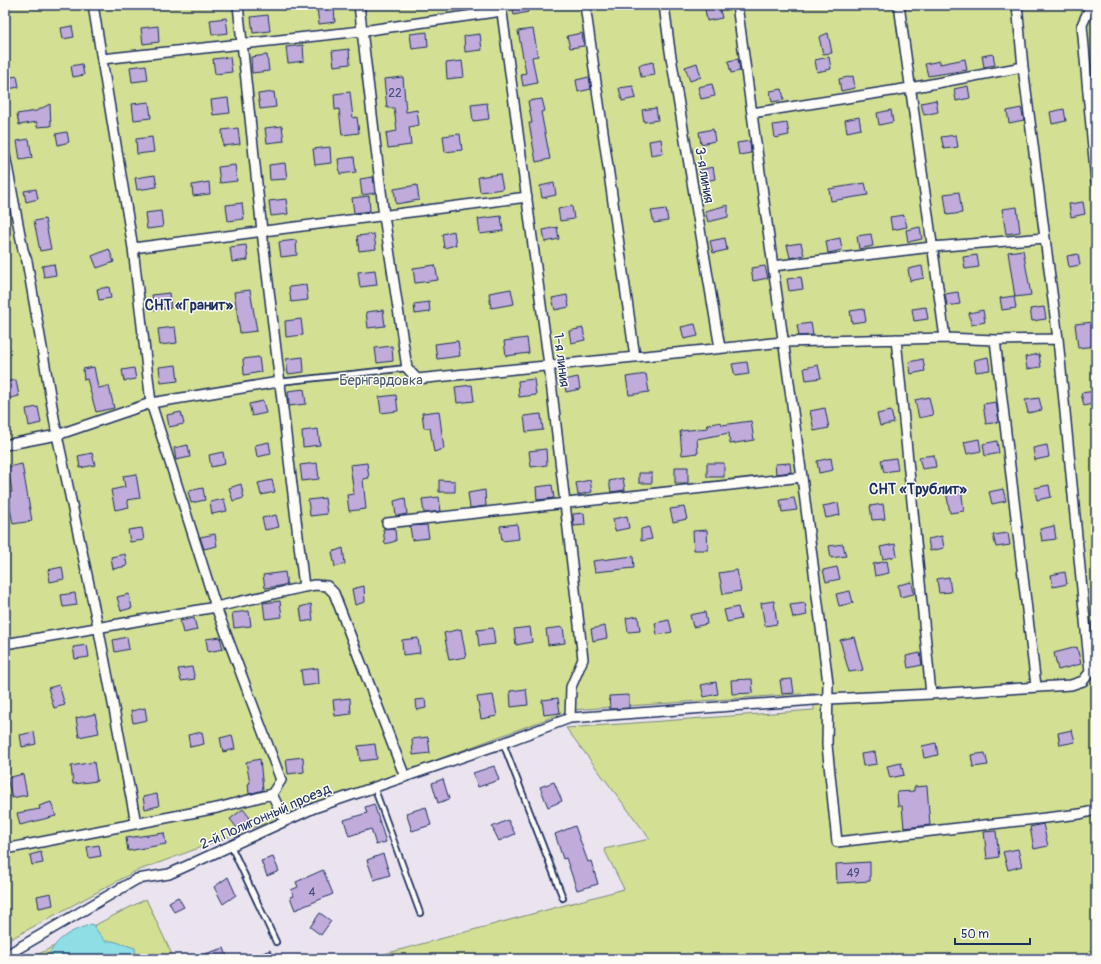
<svg xmlns="http://www.w3.org/2000/svg" width="1101" height="964" font-family="Pangolin,sans-serif">
<style>
.green{fill:#d3e093;stroke:#778878}
.water{fill:#8edfe5;stroke:#6099af}
.building{fill:#c0abdb;stroke:#1b2f5e}
.lines{fill:none;stroke-linecap:round;stroke-linejoin:round}
.lane-casing{stroke:#1b2f5e;stroke-width:8}
.street-casing{stroke:#1b2f5e;stroke-width:12}
.lane{stroke:#fdfcf7;stroke-width:4.5}
.street{stroke:#fdfcf7;stroke-width:9}
.labels{text-anchor:middle;stroke-width:3;stroke-linejoin:round;paint-order:stroke}
.number-label{font-size:12px;fill:#444e7d}
.street-label{font-size:14px;fill:#1b2f5e;stroke:#fdfcf7}
.park-label{font-size:14px;fill:#495b6b;stroke:#fdfcf7}
.neighbourhood-label{font-size:15px;font-weight:bold;fill:#1b2f5e;stroke:#fdfcf7}
</style>
<rect width="100%" height="100%" fill="#ebe4ef"/>
<filter id="ink" filterUnits="userSpaceOnUse"><feTurbulence type="fractalNoise" baseFrequency=".025" numOctaves="2"/><feDisplacementMap in="SourceGraphic" scale="8" xChannelSelector="R" yChannelSelector="G"/><feConvolveMatrix kernelMatrix="1 2 1 2 8 2 1 2 1" color-interpolation-filters="sRGB"/></filter>
<g filter="url(#ink)">
<path class="green" d="M5,5H1096V959H366L624,889L604,849L650,839L566,728L814,710V693L571,710L134,872L5,942Z
M146,899L174,959H29Z"/>
<path class="water" d="M92,924L105,941H113L135,948L136,959H47C56,937 71,931 92,924Z"/>
<path class="building" d="M512,5H527L528,12L514,15Z
M334,6L335,22L319,24L317,8Z
M719,6L722,18L707,21L705,9Z
M268,15L270,31L253,33L251,17Z
M226,18L228,33L212,35L210,20Z
M72,26L74,37L63,39L61,28Z
M158,26L159,42L143,44L141,28Z
M533,29L538,56L532,57L537,83L523,86L521,74L526,73L518,31Z
M427,32L428,47L412,49L410,34Z
M582,33L584,46L570,48L567,36Z
M828,33L832,53L823,54L819,37Z
M480,34L482,50L465,52L464,36Z
M303,45L304,61L288,63L286,47Z
M349,49L350,64L334,66L332,51Z
M993,54L995,65L984,67L982,56Z
M267,55L269,71L252,73L251,57Z
M230,57L232,72L215,74L213,59Z
M829,57L831,69L817,72L815,60Z
M738,59L740,71L731,73L728,61Z
M965,59L967,70L928,76L925,64L940,61V64Z
M462,61L464,77L447,79L446,63Z
M653,62L655,75L641,77L639,65Z
M697,63L701,77L690,81L685,67Z
M82,64L84,75L73,77L71,66Z
M146,65L148,80L132,82L130,67Z
M17,76L19,87L8,89L6,78Z
M853,76L855,88L841,91L839,79Z
M403,77L406,112L417,110L419,125L409,127L411,145L388,148L386,133L397,131L394,108H387L384,79Z
M589,77L591,89L578,92L576,80Z
M712,84L715,96L701,99L698,87Z
M633,86L636,98L622,101L619,88Z
M968,86L970,98L956,101L954,89Z
M782,89L784,100L772,102L770,91Z
M274,92L276,107L260,109L258,94Z
M350,92L353,118L357,117L359,133L342,135L339,109L335,110L334,94Z
M228,98L230,113L213,115L211,100Z
M542,99L545,111L541,112L550,159L536,162L529,123H532L528,101Z
M936,100L938,112L924,115L921,103Z
M149,102L151,118L134,120L132,104Z
M487,103L489,119L473,121L471,105Z
M50,104L51,126L37,127V122L19,125L17,114L36,111Z
M656,108L658,120L644,122L642,110Z
M1021,108L1024,120L1009,123L1007,111Z
M1064,109L1066,121L1052,124L1050,112Z
M891,110L893,122L879,125L877,113Z
M859,117L861,129L847,132L845,120Z
M787,123L789,135L775,138L773,125Z
M282,126L284,141L267,143L265,128Z
M238,128L240,144L223,146L222,130Z
M713,129L715,141L701,144L699,132Z
M67,132L69,142L58,145L56,134Z
M460,134L462,150L445,152L443,136Z
M956,135L958,147L944,149L941,137Z
M152,137L154,152L137,154L136,139Z
M29,139L32,158L20,160L17,141Z
M661,139L663,153L651,155L649,141Z
M750,141L751,153L739,155L737,143Z
M330,147L331,163L315,165L313,149Z
M354,157L356,172L340,174L338,159Z
M285,163L287,179L270,180L269,165Z
M235,165L237,181L220,183L218,167Z
M713,167L715,179L701,182L699,170Z
M500,174L503,189L480,192L478,177Z
M155,175L157,187L137,190L135,178Z
M373,177L375,193L362,195L360,179Z
M209,182L210,194L193,196L192,185Z
M554,183L556,195L542,198L540,186Z
M865,183L868,195L831,201L829,189Z
M417,185L419,200L396,204L394,189Z
M36,189L38,199L26,202L24,191Z
M959,192L962,213L947,215L944,194Z
M369,196L370,211L354,213L352,198Z
M286,199L288,214L271,216L269,201Z
M1083,202L1085,214L1071,217L1069,204Z
M242,203L244,219L228,221L226,205Z
M728,205V217L708,222L705,211Z
M572,206L574,219L560,221L558,209Z
M1017,207L1020,232L1006,234L1002,209Z
M666,209L668,221L654,223L651,211Z
M161,211L163,227L147,229L145,213Z
M904,215L907,227L892,230L890,217Z
M501,216L503,231L480,234L478,219Z
M45,219L51,249L40,251L34,221Z
M557,227L559,239L545,242L543,230Z
M920,227L922,239L908,242L906,230Z
M454,231L456,245L444,248L442,234Z
M374,234L376,249L359,251L357,236Z
M871,234L873,246L859,249L857,236Z
M725,238L727,250L713,253L710,241Z
M840,238L842,250L828,253L826,241Z
M296,240L297,255L281,257L279,242Z
M801,243L804,255L790,258L787,245Z
M246,245L248,260L232,262L230,247Z
M109,249L114,262L97,268L92,256Z
M1023,250L1031,295L1015,297L1008,252Z
M1078,254L1080,265L1069,267L1067,256Z
M977,255L979,267L965,269L963,257Z
M54,264L56,275L44,277L42,266Z
M435,265L438,280L415,283L413,268Z
M765,266L768,278L753,281L751,268Z
M922,266L924,278L910,281L908,269Z
M375,270L377,285L360,287L358,272Z
M801,277L803,289L789,291L787,279Z
M306,285L308,300L291,302L289,287Z
M109,287L111,298L99,300L97,289Z
M511,289L514,304L491,308L489,293Z
M250,290L257,331L240,333L234,292Z
M958,292L960,304L947,306L945,294Z
M169,293L171,308L154,310L152,295Z
M567,295L569,307L555,310L552,298Z
M1014,296L1016,308L1002,310L1000,298Z
M429,302L430,312L415,314L414,304Z
M926,307L928,319L914,321L912,309Z
M1044,307L1046,319L1032,321L1030,309Z
M864,309L866,321L852,323L850,311Z
M383,310L385,326L368,328L366,312Z
M983,310L985,322L971,325L969,313Z
M301,319L303,335L286,337L285,321Z
M1094,322L1096,346L1078,348L1075,324Z
M811,323L813,335L799,336L797,325Z
M695,324L698,336L684,339L681,327Z
M175,327L177,343L160,345L158,329Z
M583,328L585,340L571,343L569,331Z
M527,338L529,353L506,356L504,341Z
M458,341L460,356L437,359L435,344Z
M392,346L393,361L377,363L375,348Z
M1039,354L1041,367L1027,369L1025,357Z
M259,357L261,372L244,375L243,359Z
M303,357L304,372L288,374L286,359Z
M988,357L990,370L976,372L974,360Z
M923,359L925,371L911,374L909,362Z
M747,362L749,374L735,376L732,364Z
M176,365L178,381L161,383L159,367Z
M818,365L821,378L806,380L804,368Z
M94,367L98,388L109,386L114,408L96,412L87,379L84,380L83,369Z
M134,368L136,379L124,381L122,370Z
M646,374L649,392L629,395L626,377Z
M578,377L580,389L566,392L564,380Z
M534,379L536,395L519,397L518,381Z
M16,380L19,396L7,399L5,382Z
M472,385L474,401L457,403L455,387Z
M304,389L306,404L289,406L288,391Z
M1096,391V403L1084,406L1081,393Z
M396,395L398,411L381,413L379,397Z
M929,397L933,415L919,418L915,400Z
M1039,398L1042,410L1028,413L1025,400Z
M263,401L266,413L252,416L249,404Z
M996,402L999,422L986,424L983,404Z
M38,407L41,423L29,426L26,409Z
M825,408L829,428L814,431L810,411Z
M439,411L444,449L434,452L430,428H424L422,413Z
M891,411L894,423L880,426L877,414Z
M181,412L184,424L169,427L167,415Z
M541,414L543,430L526,432L524,416Z
M751,421L754,440L730,444L729,433L697,439L698,453L682,455L680,431L708,428L707,425L721,422L722,425Z
M318,429L320,445L303,447L302,431Z
M979,439L981,451L967,454L964,442Z
M997,441L999,453L985,456L983,444Z
M269,442L271,454L257,457L255,445Z
M188,445L190,457L176,460L174,448Z
M1047,445L1049,457L1035,460L1033,448Z
M546,449L547,465L531,467L529,451Z
M223,452L225,464L211,467L209,455Z
M92,453L95,465L80,468L78,456Z
M934,455L936,467L922,469L919,457Z
M831,458L833,470L819,473L817,461Z
M896,458L898,470L884,472L881,460Z
M317,463L319,479L302,481L300,465Z
M367,463L369,478L363,479L366,509L349,511L347,495L354,494L350,465Z
M707,463H724V477H707Z
M790,463L791,472L776,474L775,464Z
M22,464L32,521L13,524L7,493L12,492L8,467Z
M675,467H688V483H675Z
M639,473H652V483H639Z
M136,474L140,498L127,500L129,507L115,510L111,490L125,487L123,476Z
M623,478L625,490L611,492L609,481Z
M272,480L275,492L261,495L258,483Z
M439,480L455,481V492H439Z
M590,480L592,492L578,495L576,483Z
M241,484L244,498L233,501L229,488Z
M552,485L554,498L537,500L536,487Z
M1049,485L1051,497L1037,500L1034,488Z
M203,488L205,500L191,503L188,491Z
M961,488L964,511L950,513L946,491Z
M1003,489L1006,501L992,504L989,492Z
M485,490L486,506L470,508L468,493Z
M439,497L441,511L424,513L422,499Z
M325,498L327,514L310,516L308,500Z
M405,498L407,514L396,516L394,501Z
M794,498L797,510L782,512L780,500Z
M224,499L227,511L212,514L210,502Z
M838,503L840,515L826,518L823,506Z
M883,504L885,519L872,520L870,506Z
M684,507L687,519L673,522L670,509Z
M584,513L585,525L574,526L573,514Z
M276,515L279,527L265,530L262,518Z
M627,516L629,528L615,531L613,519Z
M517,524L519,539L502,541L500,526Z
M427,525L429,538L412,540L410,526Z
M1054,526L1056,539L1042,541L1040,529Z
M649,527L652,539L641,541V529Z
M142,528L144,540L130,542L128,530Z
M395,528L396,541L385,544L383,529Z
M707,530L708,550H694L693,531Z
M1008,533L1010,545L996,547L993,535Z
M215,534L217,546L204,549L200,537Z
M942,536L944,548L930,551L928,539Z
M843,544L846,556L831,558L829,546Z
M895,544L897,556L883,559L880,547Z
M343,548L345,564L335,567L332,552Z
M125,554L127,566L113,569L111,557Z
M633,556L634,568L595,572L593,561Z
M887,561L889,573L875,576L873,564Z
M62,567L64,579L50,582L48,570Z
M837,567L840,579L826,582L823,570Z
M737,570L741,591L723,594L719,573Z
M285,572L287,585L265,588L263,575Z
M1065,572L1067,584L1053,587L1051,575Z
M949,577L951,592L939,593L937,579Z
M912,582L914,594L900,597L898,585Z
M364,586L365,602L355,605L352,589Z
M850,591L853,603L839,606L836,594Z
M75,593L77,605L63,607L61,595Z
M129,594L132,608L121,611L117,597Z
M280,601L282,617L265,619L263,603Z
M774,601L777,624L765,626L761,603Z
M805,603L807,615L793,618L790,605Z
M311,604L313,620L302,622L300,607Z
M738,607L741,619L727,622L724,610Z
M249,611L251,626L234,628L232,613Z
M705,612L707,624L693,627L690,615Z
M638,616L640,631L628,632L626,618Z
M194,618L197,630L183,633L180,621Z
M669,620L672,632L657,635L655,623Z
M605,626L607,638L593,641L591,629Z
M530,627L532,642L516,645L514,629Z
M563,627L565,643L548,645L546,629Z
M493,628L495,644L479,646L477,630Z
M461,629L466,657L449,660L444,633Z
M127,637L129,649L115,652L113,640Z
M220,637L223,649L208,652L206,639Z
M854,637L863,670L849,672L840,640Z
M418,638L420,653L403,655L402,640Z
M87,645L89,657L75,659L73,647Z
M1077,647L1081,664L1058,670L1054,653Z
M920,653L922,665L908,668L906,656Z
M192,667L195,679L181,681L178,669Z
M318,668L319,684L303,686L301,670Z
M752,679L753,693L732,694L731,680Z
M792,679L794,693L782,694L780,680Z
M716,682L718,694L704,697L701,685Z
M59,685L65,705L54,708L48,688Z
M526,689L528,705L511,707L510,691Z
M493,695L497,716L481,719L477,697Z
M629,695V708L610,709L609,696Z
M350,698L351,714L335,716L333,700Z
M558,698L560,713L544,715L542,700Z
M425,699L426,708L417,710L416,700Z
M145,708L147,720L133,723L131,711Z
M95,714L99,733L79,737L76,718Z
M1072,730L1075,742L1060,745L1058,733Z
M34,732L36,744L22,747L20,735Z
M202,732L204,744L190,747L188,735Z
M232,735L235,749L223,752L220,738Z
M428,737L430,753L413,755L412,739Z
M936,743L938,755L924,758L922,746Z
M375,744L377,759L360,761L358,746Z
M875,752L877,764L863,766L861,754Z
M985,753L988,765L973,767L971,755Z
M303,757L304,772L288,774L286,759Z
M260,759L263,790L249,794L248,784L250,783L246,762Z
M94,762L97,781L73,784L71,766Z
M901,763L904,775L890,778L887,766Z
M494,766L499,780L478,787L473,773Z
M23,774L27,795L12,798L7,778Z
M443,779L449,799L438,803L432,783Z
M554,782L562,801L548,807L540,787Z
M927,786L930,825L904,828L902,806H898L897,792L914,791V787Z
M157,794L159,806L145,809L143,797Z
M51,802L56,816L20,825L17,813L40,809L39,806Z
M374,804L386,842L376,845L371,829L349,836L344,820L367,813L365,807Z
M426,807L431,825L412,831L406,813Z
M243,809L250,818L237,828L230,819Z
M508,820L515,834L499,841L492,827Z
M1043,824L1048,846L1034,849L1030,827Z
M575,826L588,862L591,861L598,884L577,890L566,858L563,859L555,834Z
M996,831L999,857L987,859L984,832Z
M164,833L166,844L128,851L126,838Z
M99,845L101,856L89,858L87,847Z
M1018,849L1022,866L1008,870L1003,852Z
M41,852L43,863L32,865L30,855Z
M383,854L390,875L374,880L367,860Z
M273,857L279,871L267,876L261,861Z
M870,862V881L837,883L836,864Z
M323,870L333,894L295,910L290,897L294,896L291,890L298,887L296,882Z
M228,877L236,895L223,904L214,887Z
M51,893L53,905L39,908L37,896Z
M178,897L184,907L174,912L169,902Z
M320,913L331,921L321,935L310,927Z
M224,948L228,959H196L195,957Z
M270,950L274,959H248Z"/>
<g class="lines">
<defs>
<path id="lane" d="M279,382L407,368
M503,743L563,898
M374,787L420,913
M231,846L276,942"/>
<path id="street" d="M238,5L262,231L304,587
M359,5L384,216L407,368L417,379L783,342L945,338L995,340L1058,339
M501,5L549,365L583,659L571,687L570,718
M585,5L635,357
M664,5L670,51L720,348
M737,5L802,477L828,683L827,745L837,842L1080,814L1096,810
M899,5L945,338
M1091,5L1082,25L1096,182
M102,59L362,31L502,11
M752,113L910,88L1023,67
M5,155L23,250L27,261L57,435L98,626L136,823
M133,248L527,197
M773,266L932,247L1045,238
M896,339L931,694
M995,340L1036,686
M5,445L57,435L151,403L279,382
M387,523L802,477
M5,644L216,607L304,587L315,585L327,586L334,593L405,777
M272,794L285,821
M5,849L217,808L272,794L281,780L216,607L151,403L133,248L93,5
M5,956L137,879L169,874L314,808L503,743L570,718L828,699L931,694L1071,685L1083,681L1090,672L1058,339L1023,67L1017,5"/>
</defs>
<use href="#lane" class="lane-casing"/>
<use href="#street" class="street-casing"/>
<use href="#lane" class="lane"/>
<use href="#street" class="street"/>
</g>
</g>
<g class="labels">
<g class="number-label">
<text x="395" y="97">22</text>
<text x="853" y="877">49</text>
<text x="312" y="896">4</text>
</g>
<g class="street-label">
<text transform="translate(705 175) rotate(80)" y="5">3-я линия</text>
<text transform="translate(562 360) rotate(83)" y="5">1-я линия</text>
<text transform="translate(265 816) rotate(-24)" y="5">2-й Полигонный проезд</text>
</g>
<g class="park-label">
<text x="381" y="385">Бернгардовка</text>
</g>
<g class="neighbourhood-label">
<text x="189" y="310">СНТ «Гранит»</text>
<text x="918" y="494">СНТ «Трублит»</text>
</g>
</g>
<rect width="1101" height="964" fill="none" stroke="#fdfcf7" stroke-width="20"/>
<rect x="10" y="10" width="1081" height="944" fill="none" stroke="#1b2f5e" stroke-width="1.5" filter="url(#ink)"/>
<path d="M955 938v6h75v-6" fill="none" stroke="#1b2f5e" stroke-width="2"/>
<text x="961" y="938" font-size="12" fill="#1b2f5e" stroke="#fdfcf7" stroke-width="3" paint-order="stroke">50 m</text>
</svg>
